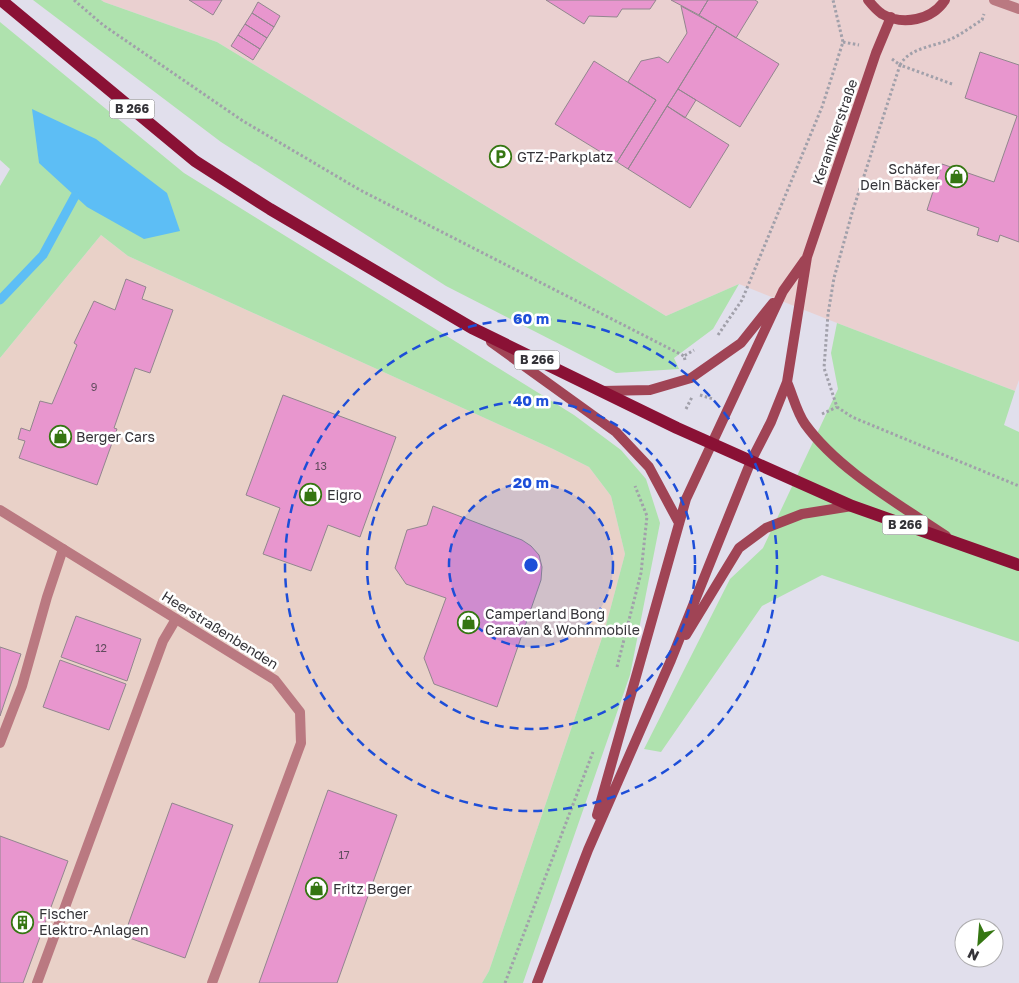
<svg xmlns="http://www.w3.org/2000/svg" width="1019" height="983" font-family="'Golos Text',sans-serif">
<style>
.commercial{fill:#ead0d0}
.industrial{fill:#e9d1c8}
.green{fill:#afe2ae}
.water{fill:#5dbef5}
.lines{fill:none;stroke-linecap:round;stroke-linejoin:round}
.stream{stroke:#5dbef5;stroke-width:9}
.building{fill:#e896ce;stroke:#92868e}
.path{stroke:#a1a0aa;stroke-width:3;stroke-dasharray:2.5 2.5;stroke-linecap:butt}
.lane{stroke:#ba7981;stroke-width:10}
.street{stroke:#ba7981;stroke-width:10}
.secondary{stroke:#a04455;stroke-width:10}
.primary{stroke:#8a1135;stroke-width:12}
.ring{fill:none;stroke:#1d4ed8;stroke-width:2.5;stroke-dasharray:9 6}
.labels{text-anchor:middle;stroke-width:5;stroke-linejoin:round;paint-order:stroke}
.number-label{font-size:11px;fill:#614c5e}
.shield{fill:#fff;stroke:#717074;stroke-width:1}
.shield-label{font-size:12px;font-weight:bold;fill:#343338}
.street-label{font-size:14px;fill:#343338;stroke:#fff}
.poi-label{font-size:14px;fill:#343338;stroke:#fff;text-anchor:start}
.centre{fill:#1d4ed8;stroke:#fff;stroke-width:2.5}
.ring-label{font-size:15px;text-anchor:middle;font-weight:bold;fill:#1d4ed8;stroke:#fff;stroke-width:5;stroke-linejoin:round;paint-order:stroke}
</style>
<rect width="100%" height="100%" fill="#e1dfec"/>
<path class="commercial" d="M101,0H1019V380L1015,391L837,323L739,284L666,316L217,42L104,2Z"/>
<path class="industrial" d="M101,235L128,256L553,449L589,467L611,496L625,554L605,629L489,971L482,983H0V358Z"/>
<path class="green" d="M33,0H101L104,2L217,42L666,316L739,284L713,329L674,358L679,369L616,373L446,286L221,142Z
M0,22L184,173L574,415L621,450L646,479L660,523L630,675L523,983H482L489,971L605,629L625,554L611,496L589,467L553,449L128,256L101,235L0,358V186L10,169L0,160Z
M837,323L1015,391L1004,425L1019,432V642L822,575L762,606L661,752L644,749L730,579L763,548L838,389L831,353Z"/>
<path class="water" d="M32,109L96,139L167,193L180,231L144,239L87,207L39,163Z"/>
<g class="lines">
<path class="stream" d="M0,300L43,255L75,196"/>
</g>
<path class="building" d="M189,0H222L213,15Z
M546,0H656L650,9H622L617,17L589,16L584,24Z
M671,0H708L699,15Z
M708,0H755L758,2L736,38L699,15Z
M258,2L280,16L274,27L252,13Z
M681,6L717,26L628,169L617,162L656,100L628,82L641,61L659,57L668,63L687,33Z
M252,13L274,27L267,38L245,24Z
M245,24L267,38L260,49L238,35Z
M717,26L779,64L740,127L678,89Z
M238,35L260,49L253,60L231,46Z
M980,52L1019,65V242L1000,235L998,242L977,235L979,228L927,210L942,164L994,182L1017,116L965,98Z
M594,61L656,100L617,162L555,124Z
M678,89L696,100L685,118L667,106Z
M667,106L729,145L690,208L628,169Z
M126,279L146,287L142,299L173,310L150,373L135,368L114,428L117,429L97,485L19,458L25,441L18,439L21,428L30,431L40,401L52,404L77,345L74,343L94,301L115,310Z
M283,395L396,437L360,537L328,525L311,571L263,554L280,508L246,495Z
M433,506L522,540L531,546L539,555L542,567L541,580L497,707L434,684L424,658L446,598L406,584L395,568L407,530L427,525Z
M76,616L141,639L127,681L61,657Z
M0,647L21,654L0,716Z
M60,660L126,684L109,730L43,707Z
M328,790L397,815L337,983H259Z
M172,803L233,825L185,958L124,936Z
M0,836L68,861L23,983H0Z"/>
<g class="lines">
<path class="path" d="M74,0L103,25L243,121L360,190L684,356
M843,42L859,45
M892,59L900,65C910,47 934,47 951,39C962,34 972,26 982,20L984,14
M952,84L900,65L852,213L834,278L828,314L824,368L837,407L852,417L1019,486
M718,335L742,300L822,107L843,42L833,0
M685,360L684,356L694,350
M700,395L713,399
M686,409L692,397
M822,414L837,407
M617,667L641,573L647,516L635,486
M505,983L593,752"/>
<path class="lane" d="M0,743L22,686L47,597L63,549
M37,983L163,641L176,619"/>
<path class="street" d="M994,0L1019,9
M0,510L275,680L300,712L301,743L212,983"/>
<path class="secondary" d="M868,0C872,5 876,10 882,14C903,26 932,20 945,0
M491,342L616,432L649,467L679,523
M787,382C793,396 797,413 805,424C838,470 899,504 946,536
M602,391L650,390L691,378L741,343L773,303
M686,635L739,548L766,528L802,514L852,506
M597,815L686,499L783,291L805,260
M537,983L588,850L671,660L751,461L771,422L787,382L807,257L876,53L891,17"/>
<path class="primary" d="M1,0L195,161L270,209L472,328L677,428L852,506L1019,565"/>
</g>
<circle cx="531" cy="565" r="82" fill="#1d4ed8" fill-opacity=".12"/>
<g class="ring">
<circle cx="531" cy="565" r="82"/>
<circle cx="531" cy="565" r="164"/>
<circle cx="531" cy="565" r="246"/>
</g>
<defs>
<symbol id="parking-ring" viewBox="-11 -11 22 22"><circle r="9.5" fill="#fff" stroke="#357612" stroke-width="1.5"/><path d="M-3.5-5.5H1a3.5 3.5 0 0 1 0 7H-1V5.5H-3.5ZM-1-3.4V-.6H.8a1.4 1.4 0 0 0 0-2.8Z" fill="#357612"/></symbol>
<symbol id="shop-ring" viewBox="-11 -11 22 22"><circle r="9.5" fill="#fff" stroke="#357612" stroke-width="1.5"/><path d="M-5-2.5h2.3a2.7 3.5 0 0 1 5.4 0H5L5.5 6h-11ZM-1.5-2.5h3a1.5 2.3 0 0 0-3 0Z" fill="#357612"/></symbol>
<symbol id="building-ring" viewBox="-11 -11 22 22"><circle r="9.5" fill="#fff" stroke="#357612" stroke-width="1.5"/><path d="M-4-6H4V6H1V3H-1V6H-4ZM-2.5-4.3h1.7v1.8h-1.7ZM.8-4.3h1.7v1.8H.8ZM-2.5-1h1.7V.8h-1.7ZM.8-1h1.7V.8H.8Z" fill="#357612"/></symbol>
</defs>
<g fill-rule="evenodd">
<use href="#parking-ring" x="488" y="144" width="25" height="25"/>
<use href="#shop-ring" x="944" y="164" width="25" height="25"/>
<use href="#shop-ring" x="48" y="424" width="25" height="25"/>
<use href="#shop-ring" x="298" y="482" width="25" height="25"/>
<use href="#shop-ring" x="456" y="610" width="25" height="25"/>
<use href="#shop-ring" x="304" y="876" width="25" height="25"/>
<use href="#building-ring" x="10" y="910" width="25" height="25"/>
</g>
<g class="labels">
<g class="number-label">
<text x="94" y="391">9</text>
<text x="321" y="470">13</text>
<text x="101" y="652">12</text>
<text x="344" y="859">17</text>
</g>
<g class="shield">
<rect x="109.5" y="99.5" width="45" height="19" rx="4"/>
<rect x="514.5" y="350.5" width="45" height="19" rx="4"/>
<rect x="882.5" y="515.5" width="45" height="19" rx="4"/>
</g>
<g class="shield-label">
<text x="132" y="113">B 266</text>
<text x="537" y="364">B 266</text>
<text x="905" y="529">B 266</text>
</g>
<g class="street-label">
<text transform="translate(835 132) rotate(-71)" y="5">Keramikerstraße</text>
<text transform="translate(220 630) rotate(32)" y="5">Heerstraßenbenden</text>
</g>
<g class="poi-label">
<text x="517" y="162">GTZ-Parkplatz</text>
<text x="940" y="174" text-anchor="end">Schäfer<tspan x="940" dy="16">Dein Bäcker</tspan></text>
<text x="76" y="442">Berger Cars</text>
<text x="327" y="500">Eigro</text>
<text x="485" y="619">Camperland Bong<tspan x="485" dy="16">Caravan &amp; Wohnmobile</tspan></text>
<text x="333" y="894">Fritz Berger</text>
<text x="39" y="919">Fischer<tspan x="39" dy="16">Elektro-Anlagen</tspan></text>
</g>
</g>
<circle cx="531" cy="565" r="8" class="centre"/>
<g class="ring-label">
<text x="531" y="324">60 m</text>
<text x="531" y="406">40 m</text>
<text x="531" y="488">20 m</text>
</g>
<g transform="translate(979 943) rotate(206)"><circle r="24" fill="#ffffff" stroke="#aeadaf"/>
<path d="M0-4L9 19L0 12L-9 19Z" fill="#357612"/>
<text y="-8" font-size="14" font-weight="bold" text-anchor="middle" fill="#343338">N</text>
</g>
</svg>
